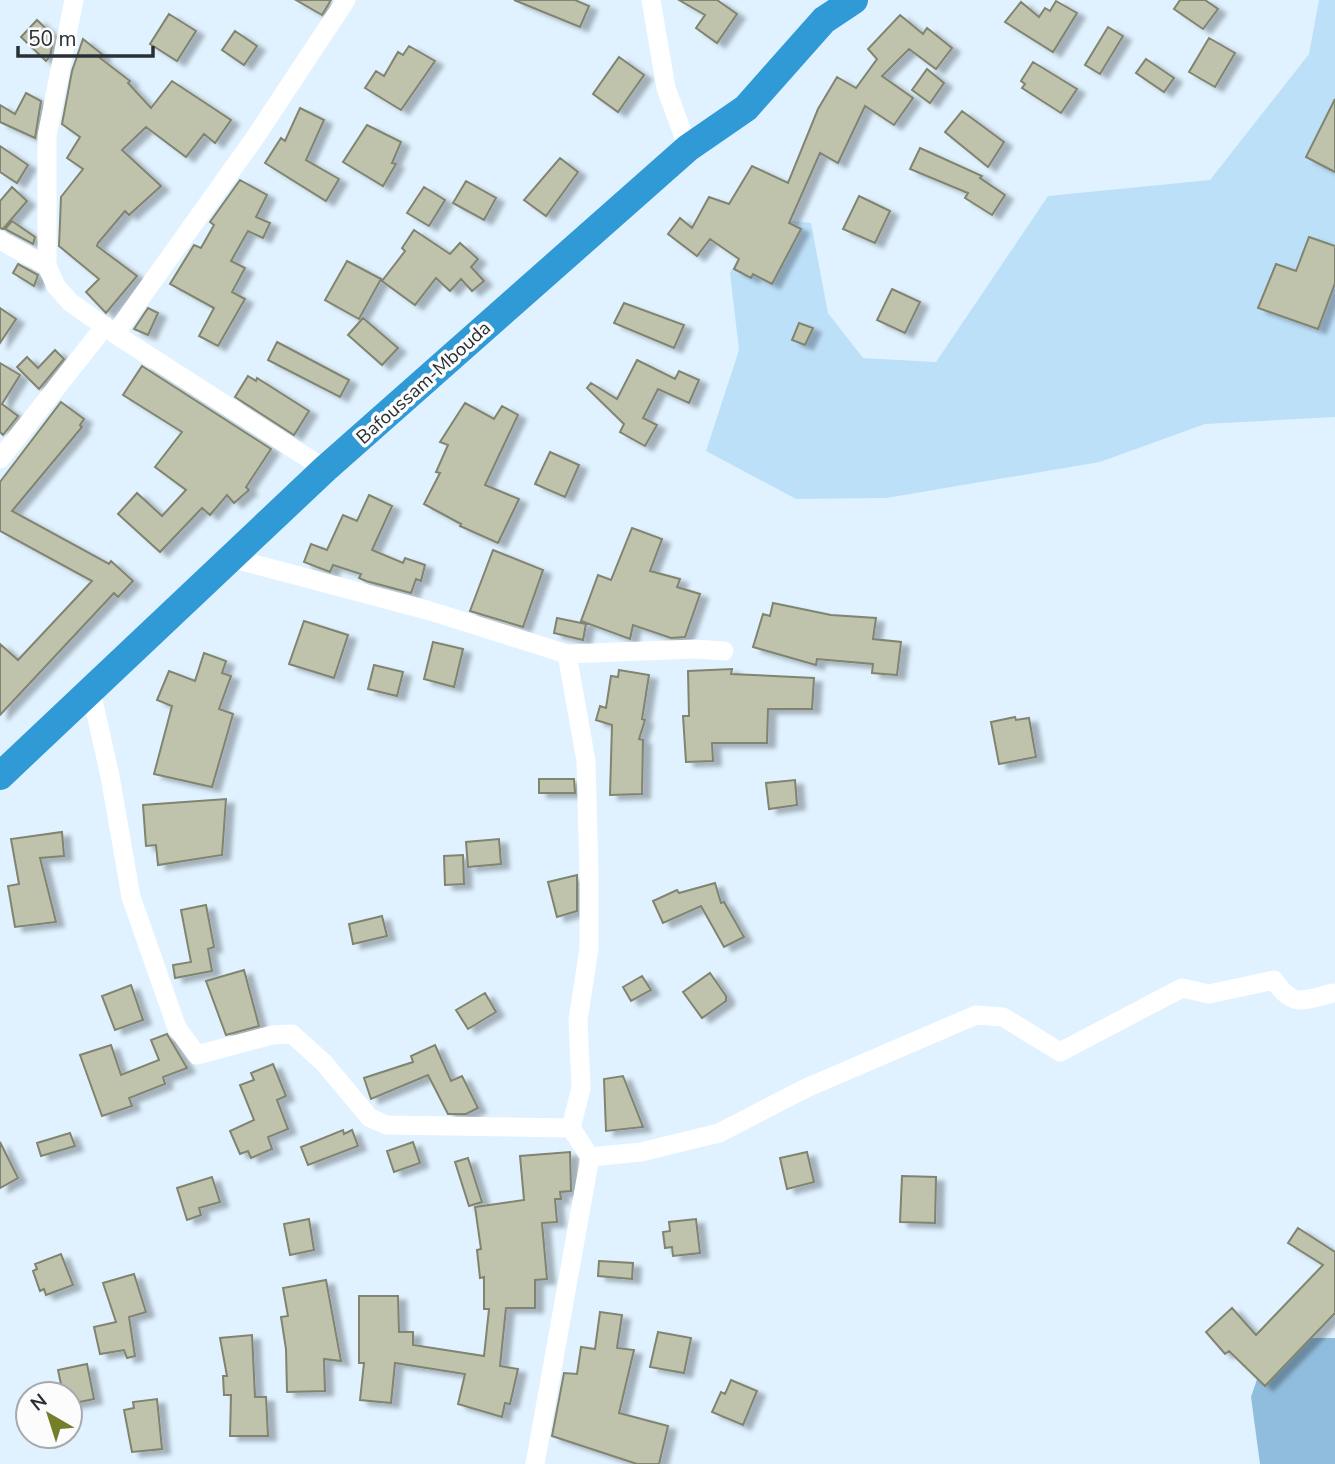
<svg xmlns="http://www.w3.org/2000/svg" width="1335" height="1464" font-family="'Nunito Sans',sans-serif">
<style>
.green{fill:#bde0f9}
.forest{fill:#90bddd}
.building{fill:#bfc3ac;stroke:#80846f;stroke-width:2;filter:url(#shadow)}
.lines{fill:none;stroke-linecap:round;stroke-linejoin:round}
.minor{stroke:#fff;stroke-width:19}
.highway{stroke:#309ad7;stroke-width:28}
.labels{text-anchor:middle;stroke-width:7;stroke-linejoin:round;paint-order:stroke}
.street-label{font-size:19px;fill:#283036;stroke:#fcfcfc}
</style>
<defs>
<filter id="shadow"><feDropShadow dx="8" dy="4.5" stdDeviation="2" flood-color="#0004"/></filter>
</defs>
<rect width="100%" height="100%" fill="#e0f2ff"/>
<path class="green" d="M1319,0H1335V417L1205,424L1100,462L886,498L796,499L706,451L739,350L730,273L760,217L811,223L828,313L863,358L936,362L1048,196L1210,180L1309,54Z"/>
<path class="forest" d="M1271,1338H1335V1464H1260L1251,1397Z"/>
<path class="building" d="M296,0H331L322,15Z
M514,0H575L589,6L580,27Z
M679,0H717L737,14L717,43L696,28L705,15Z
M1180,0H1205L1218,9L1203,29L1174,9Z
M1056,1L1077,13L1053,52L1005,22L1021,2L1039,17L1045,8L1050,11Z
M169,14L196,31L177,61L150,44Z
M900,15L923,34L927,28L952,48L936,69L909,49L882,76L913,98L894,125L865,106L838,163L820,153L789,223L801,229L772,284L753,274L751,278L734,269L739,259L710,239L697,256L668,234L680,218L692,228L709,197L729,204L752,166L788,183L818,109L837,77L856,88L877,59L868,49Z
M37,20L54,36L50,56L46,61L21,37Z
M1108,27L1123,36L1100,74L1085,65Z
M235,31L257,46L244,65L222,50Z
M1209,38L1235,53L1215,87L1189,72Z
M83,39L103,55L100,58L130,81L128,83L151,108L172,81L231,120L215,143L204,134L186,157L146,127L122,150L161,186L129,215L125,211L98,243L97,246L137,276L106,313L86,292L99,279L59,246L61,197L83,169L67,158L80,137L62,124L72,71Z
M409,46L435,61L401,110L365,88L376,71L384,76L398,52L403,55Z
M619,57L644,75L618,112L593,94Z
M1146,59L1174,78L1164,92L1136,73Z
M1033,62L1077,89L1061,113L1022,88L1025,84L1021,81Z
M927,69L944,83L930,103L912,90Z
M26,93L41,101L35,138L0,122V105L15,114Z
M1335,99V172L1306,157Z
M300,108L324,120L306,160L339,179L326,201L265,163L281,138L285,141Z
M962,111L1004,142L988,167L945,132Z
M367,125L401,142L392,163L396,164L383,186L343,162Z
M0,146L28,165L17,183L0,172Z
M920,148L982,176L980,178L1005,195L992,215L965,198L968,193L910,169Z
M560,158L578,172L546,216L524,200Z
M240,180L267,195L256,217L270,223L263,238L248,231L231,261L245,268L232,292L245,299L218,346L199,336L214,308L170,284L194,245L201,248L214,225L210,222Z
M466,181L496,198L484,220L453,203Z
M12,187L27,201L3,229L0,228V201Z
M424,187L445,200L429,226L407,213Z
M859,196L890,211L875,243L843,229Z
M12,221L35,237L33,244L5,229Z
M414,230L450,254L460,243L478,259L471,267L484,281L472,291L461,279L450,291L436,278L415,305L382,281L405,251L402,248Z
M1309,237L1335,246V283L1318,329L1258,308L1276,264L1296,271Z
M347,261L381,279L359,319L325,300Z
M18,264L38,275L34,286L13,273Z
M892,289L920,302L905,333L877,320Z
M624,303L684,325L674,348L614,323Z
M0,308L16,319L0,343Z
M148,308L158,313L148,335L134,329Z
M363,318L398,348L382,365L348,335Z
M799,323L813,328L805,345L792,340Z
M277,342L349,380L340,397L268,360Z
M55,350L64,359L39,389L17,367L27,357L38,368Z
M637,360L675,379L679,371L699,380L689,403L658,389L643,418L657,425L645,446L620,432L624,424L587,388L591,383L617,399Z
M0,363L20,375L2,404L18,416L3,435L0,432Z
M142,366L271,449L246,487L249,490L234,503L227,495L210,515L202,508L160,552L118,514L137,493L162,516L186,490L155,467L182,432L123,395Z
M248,376L256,381L257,378L309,411L294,435L235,397Z
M61,402L84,419L80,425L82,427L12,511L109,564L111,561L133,581L118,597L114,593L0,715V644L18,660L92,581L0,531V482Z
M465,403L494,419L502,406L518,415L485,485L519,499L498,543L460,526L461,524L424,504L440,473L436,472L448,445L440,442Z
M550,452L579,465L565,497L535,484Z
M369,495L392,506L372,550L403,563L405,558L425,565L421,581L416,579L411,593L366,581L359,578L361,574L333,565L330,572L304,562L311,544L327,550L343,515L357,521Z
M632,528L662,539L650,571L680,579L677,587L700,594L685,637L671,638L633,625L630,639L581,621L598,575L611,580Z
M493,550L543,570L523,627L470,611Z
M773,603L831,615L876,618L873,639L901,642L897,675L872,673L873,664L817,659L816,665L753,647L763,614L770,616Z
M557,618L586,624L583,640L554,633Z
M304,621L348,635L334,678L289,664Z
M433,642L463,649L454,687L424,679Z
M204,653L226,661L222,673L231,676L219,709L233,714L212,787L154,774L172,706L157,700L169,671L195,681Z
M374,665L403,672L397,696L368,689Z
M732,669L731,674L814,678L812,709H768L767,743H712L713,761L686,762L683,716H689L688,671Z
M619,670L649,675L642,719L645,720L639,739L643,740L642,794L610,795L612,725L596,720L600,706L606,708L611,676L618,677Z
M1015,717L1016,720L1029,718L1036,757L999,764L991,722Z
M539,779H574L575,793H539Z
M795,780L797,805L769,809L766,783Z
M226,799L222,855L158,865L156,845L146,846L143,805Z
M62,832L64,856L40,858L56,922L15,927L8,886L19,884L11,839Z
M499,839L501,864L468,867L466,842Z
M463,855L464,884L445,885L444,856Z
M577,875V911L557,917L548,882Z
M715,883L721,903L724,902L744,937L724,947L701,906L663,923L653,901L677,890L679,893Z
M206,905L214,947L208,949L212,971L175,978L173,965L191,962L181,910Z
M382,916L387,936L353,944L349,924Z
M244,970L259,1026L226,1035L206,981Z
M710,973L726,996V1001L702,1018L683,992Z
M642,976L651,990L631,1001L623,987Z
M131,985L143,1020L115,1030L102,996Z
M485,993L496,1012L468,1029L456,1010Z
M167,1034L187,1068L163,1077L165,1084L129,1098L132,1106L102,1116L80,1055L111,1045L121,1075L159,1060L151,1040Z
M435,1045L451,1081L462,1076L478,1108L466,1114H448L428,1075L371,1099L364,1078L413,1062L411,1056Z
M273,1064L286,1096L277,1100L288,1129L268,1137L272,1149L251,1158L248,1151L240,1154L230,1131L254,1120L240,1085L254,1080L251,1073Z
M623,1076L643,1127L606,1131L604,1079Z
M343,1130L344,1134L352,1130L358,1146L308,1165L301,1147Z
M70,1133L75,1146L41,1156L37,1143Z
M0,1142L18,1178L0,1188Z
M413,1142L420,1163L394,1172L387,1151Z
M570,1152L571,1191L560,1192L561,1199H555L557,1222L542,1223L547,1279L535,1280V1308H506L500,1366L518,1369L510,1404L505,1403L502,1417L458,1404L465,1374L395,1363L391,1403L360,1400L364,1363H359V1296H398L399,1332H413V1345L484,1356L489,1309H484V1277L480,1278L477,1250L481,1249L475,1207L524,1200L520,1156Z
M807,1152L814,1182L787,1189L780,1158Z
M468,1158L482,1202L469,1206L455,1162Z
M902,1176L936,1177L935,1223L900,1222Z
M212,1177L220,1202L199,1208L201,1215L187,1220L177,1188Z
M309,1219L314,1250L290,1255L284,1224Z
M696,1219L700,1253L673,1256L672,1247L665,1248L663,1232L670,1231L669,1222Z
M1298,1228L1335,1252V1313L1265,1386L1229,1351L1225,1354L1206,1332L1232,1308L1256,1335L1323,1265L1288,1243Z
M61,1254L73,1285L46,1295L44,1289L40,1291L33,1271L37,1269L35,1264Z
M599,1261L633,1263L632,1279L598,1276Z
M134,1274L146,1312L129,1317L135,1356L127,1358L124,1350L100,1354L94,1327L116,1322L103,1283Z
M326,1280L341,1361L324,1359L325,1391L287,1392L286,1349L281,1317L288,1316L283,1288Z
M600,1312L622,1315L617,1348L634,1350L619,1413L668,1426L659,1464H637L552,1436L564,1373L577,1374L581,1347L595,1349Z
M658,1332L691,1338L684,1373L650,1367Z
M252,1335L255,1397H266L268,1436H230L231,1395H224L223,1376H227L220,1338Z
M87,1364L94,1399L70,1404V1394H63L58,1370Z
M731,1380L757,1391L743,1425L712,1412L721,1392L725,1394Z
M157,1399L162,1449L132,1452L124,1410L134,1408L133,1402Z"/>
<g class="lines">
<path class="minor" d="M74,0L47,136V266L56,286L70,302L115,334L325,469
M651,0L666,88L688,148
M0,240L47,266
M115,334L254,139L346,0
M0,459L105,326
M231,558L427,610L567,654L695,649L724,651
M91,691L110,776L131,897L177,1028L197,1055L272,1035L292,1034L324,1063L370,1118L387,1125L571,1128
M590,1157L641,1152L719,1133L804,1089L976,1015L1003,1017L1060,1052L1182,988L1209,994L1274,980C1293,1009 1304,1000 1333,993
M535,1464L590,1157L571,1128L581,1088L578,1020L589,949V874L586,761L567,654"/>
<path class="highway" d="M0,776L325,469L688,148L746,108L824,20L854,0"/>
</g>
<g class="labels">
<g class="street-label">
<text transform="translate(423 382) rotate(-42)" y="7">Bafoussam-Mbouda</text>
</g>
</g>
<g transform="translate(49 1415) rotate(321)"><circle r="33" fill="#fcfcfc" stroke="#a7aaad" stroke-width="2"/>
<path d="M0-5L12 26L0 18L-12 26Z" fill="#757f2a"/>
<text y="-10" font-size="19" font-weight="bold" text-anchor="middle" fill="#283036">N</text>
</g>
<path d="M18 46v10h135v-10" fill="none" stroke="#283036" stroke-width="3.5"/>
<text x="28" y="46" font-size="21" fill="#283036" stroke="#fcfcfc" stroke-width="5" paint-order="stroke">50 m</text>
</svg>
